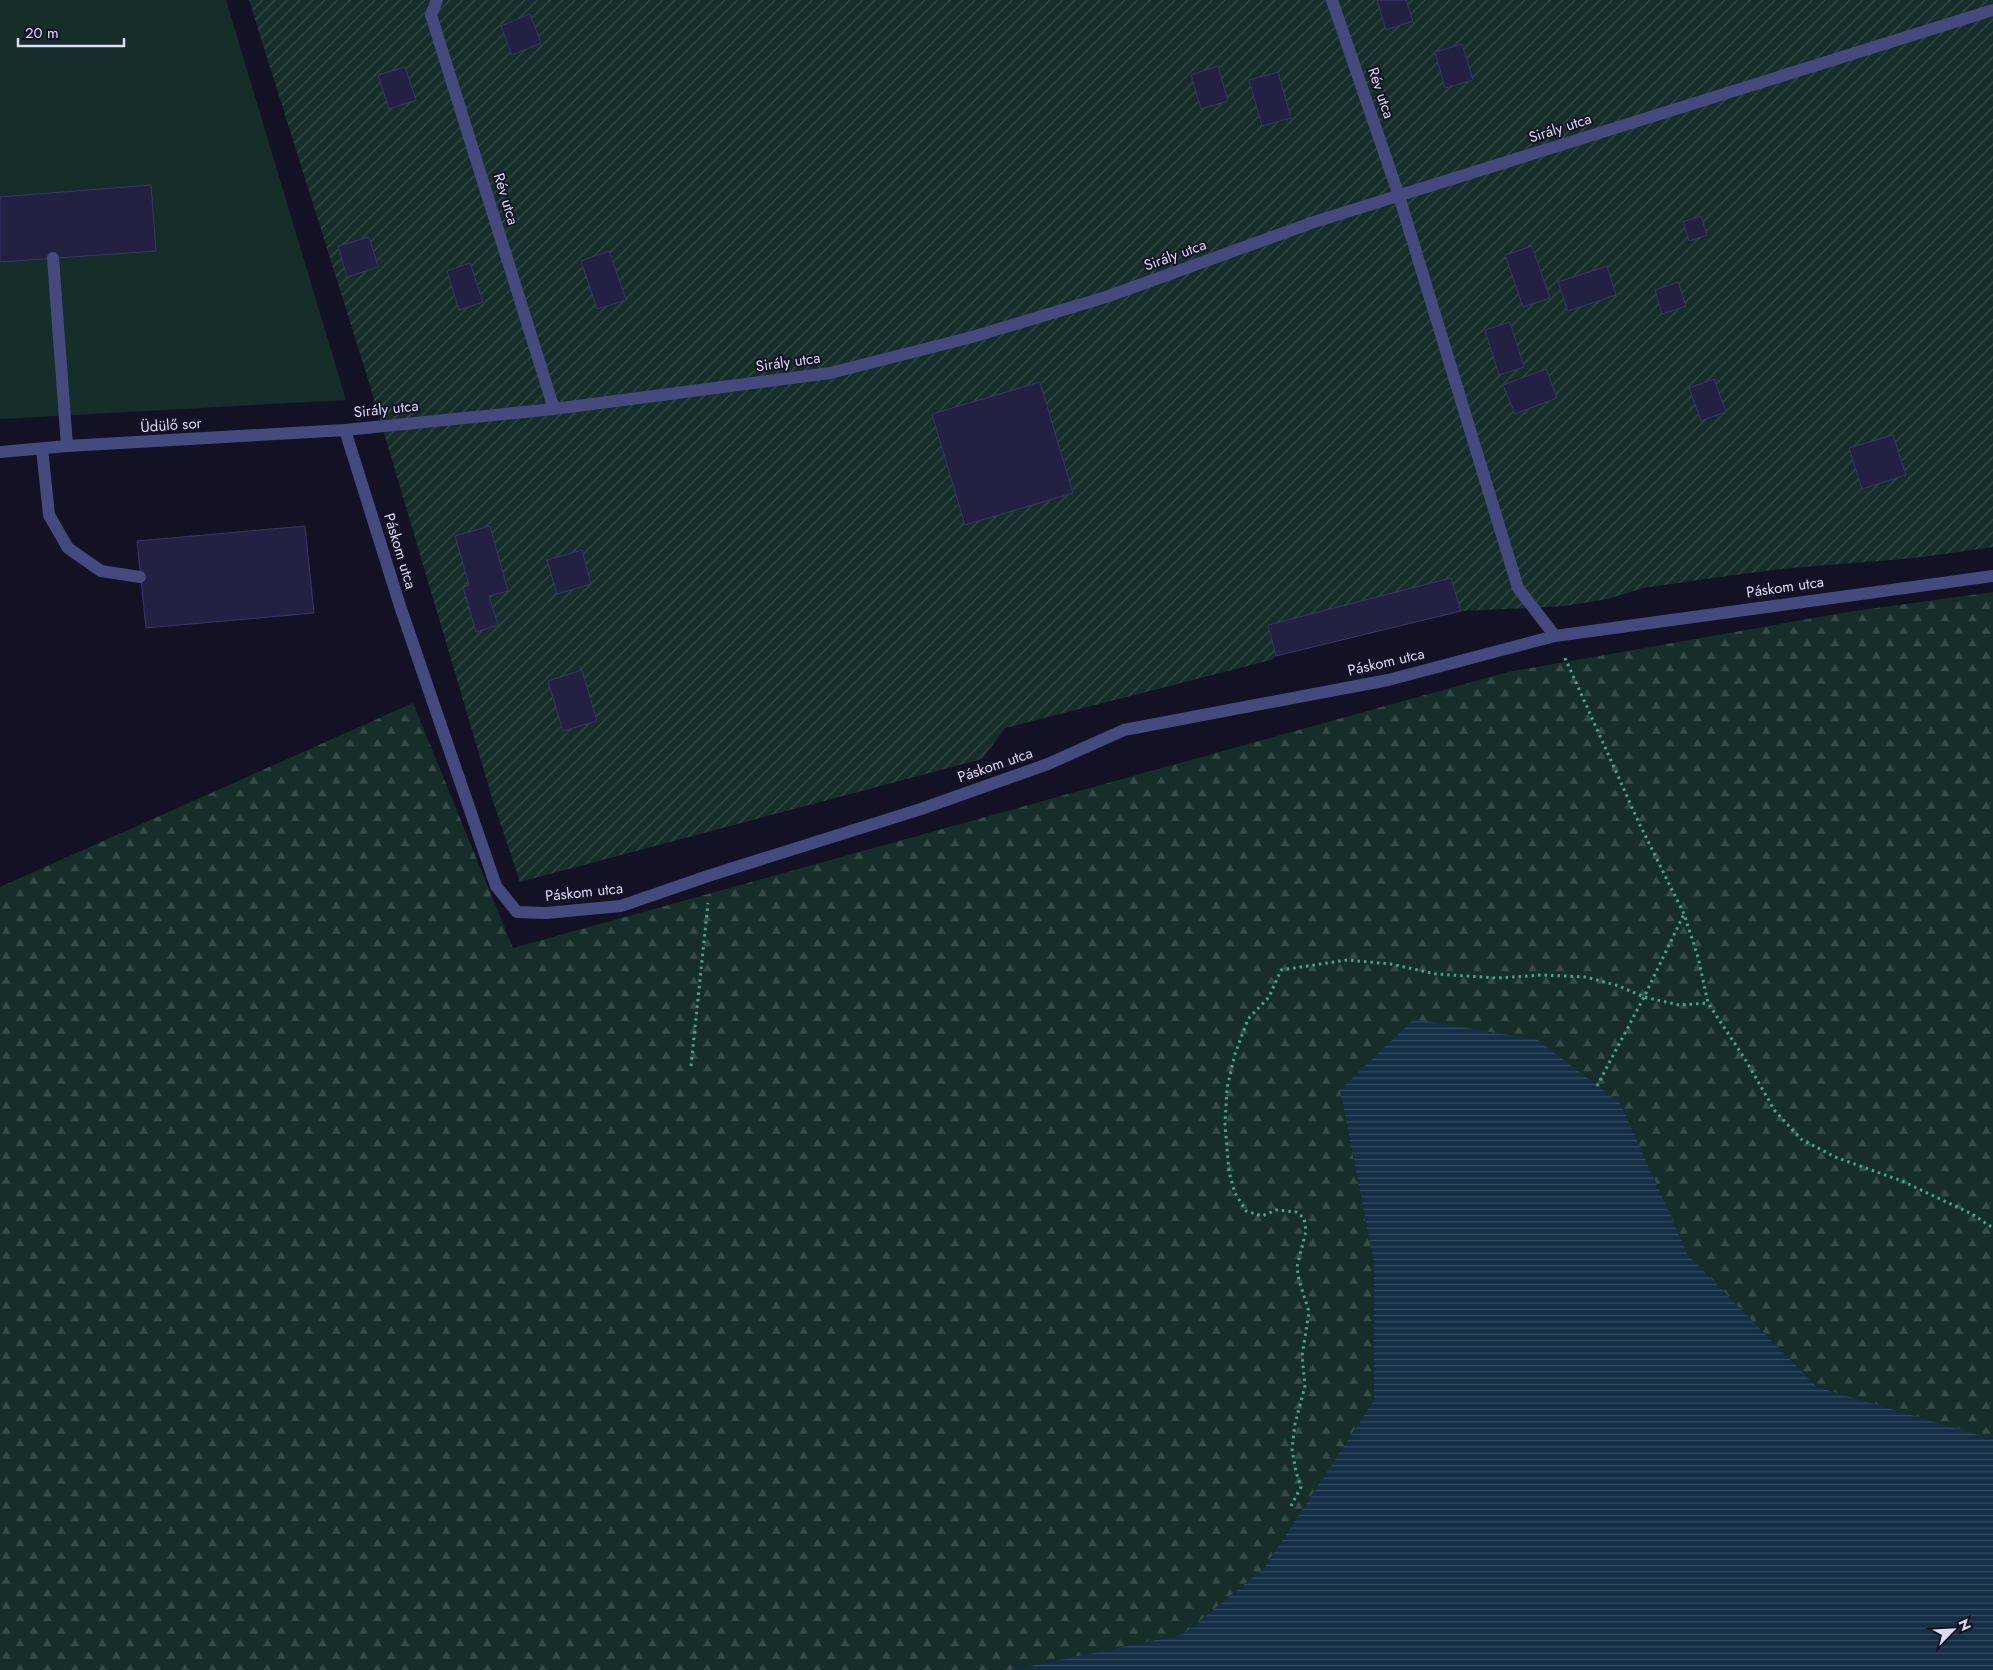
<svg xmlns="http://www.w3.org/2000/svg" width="1993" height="1670" font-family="Jost,sans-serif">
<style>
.forest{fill:url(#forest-firs)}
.park{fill:#162d29}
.garden{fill:url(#garden-furrows)}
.water{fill:url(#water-rules)}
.building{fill:#222142;stroke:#38366b}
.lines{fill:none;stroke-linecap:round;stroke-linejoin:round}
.path{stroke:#40a892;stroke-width:3;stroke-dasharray:2.5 4;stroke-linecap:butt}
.minor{stroke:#444a7d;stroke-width:12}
.labels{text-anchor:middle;stroke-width:4;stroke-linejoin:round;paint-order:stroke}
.street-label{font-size:15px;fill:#dadbfa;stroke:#131224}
</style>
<defs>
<pattern id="forest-firs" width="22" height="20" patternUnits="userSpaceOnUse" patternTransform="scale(1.25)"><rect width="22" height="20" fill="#162d29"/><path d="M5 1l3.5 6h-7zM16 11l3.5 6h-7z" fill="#374b49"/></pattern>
<pattern id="garden-furrows" width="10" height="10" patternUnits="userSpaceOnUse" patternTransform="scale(1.25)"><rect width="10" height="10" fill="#162d29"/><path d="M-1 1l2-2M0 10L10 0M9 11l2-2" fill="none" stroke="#374b49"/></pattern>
<pattern id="water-rules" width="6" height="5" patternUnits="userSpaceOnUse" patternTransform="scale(1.25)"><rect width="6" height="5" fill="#152e45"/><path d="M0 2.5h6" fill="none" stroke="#364c61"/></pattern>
</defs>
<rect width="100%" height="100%" fill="#131224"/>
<path class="forest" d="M1993,592V1439L1817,1387L1688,1255L1621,1104L1340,1090L1374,1263V1400L1264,1568L1184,1634L1011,1670H0V887L413,703L513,948L1508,672L1848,612Z"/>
<path class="park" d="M0,0H226L346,400L0,419Z"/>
<path class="garden" d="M249,0H1993V547L1915,558L1780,569L1720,577L1643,588L1608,599L1565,606L1461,611L1276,656L1271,660L1005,728L982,759L520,882L493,801L368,379Z"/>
<path class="water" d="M1414,1019L1538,1040L1621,1104L1688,1255L1817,1387L1993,1439V1670H1011L1184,1634L1264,1568L1374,1400V1263L1340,1090Z"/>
<path class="building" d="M1377,0H1406L1413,21L1386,30Z
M530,14L541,43L512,55L501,26Z
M1462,44L1473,80L1445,88L1435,52Z
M1218,66L1228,101L1201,109L1191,75Z
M405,67L416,100L389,109L378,75Z
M1278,72L1291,118L1262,126L1249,80Z
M151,185L156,251L0,262V197Z
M1701,216L1707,235L1689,241L1683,222Z
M369,237L378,267L347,277L338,246Z
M1532,246L1550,298L1523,307L1505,255Z
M609,251L626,300L597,309L581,261Z
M470,263L483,302L459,310L447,271Z
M1607,266L1616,295L1568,311L1558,282Z
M1678,282L1686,306L1662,314L1655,290Z
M1510,322L1524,367L1499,375L1485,330Z
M1546,369L1557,398L1515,414L1503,385Z
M1714,379L1726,412L1701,421L1689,388Z
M1040,382L1073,493L965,525L932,414Z
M1893,435L1906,475L1862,489L1849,448Z
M305,526L314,613L146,628L137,541Z
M490,526L508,591L489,596L498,625L476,632L463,587L469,585L455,536Z
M582,550L591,584L557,594L547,560Z
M1451,578L1461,611L1276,656L1268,625Z
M582,670L597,721L563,731L548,681Z"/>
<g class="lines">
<path class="path" d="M1565,658L1639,823L1684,914L1698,957L1708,1003L1745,1059L1775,1111L1801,1139L1835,1157L1902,1181L1972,1214L1993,1228
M691,1066L708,903
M1597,1086L1644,997L1684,914
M1291,1506L1301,1487L1296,1472L1292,1449L1295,1424L1305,1386L1302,1356L1309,1312L1299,1280L1297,1267L1306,1231L1304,1218L1296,1212L1276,1210L1262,1216L1246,1211L1235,1193L1229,1172L1225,1124L1227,1088L1235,1054L1248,1019L1269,997L1281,970L1347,960L1391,964L1436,974L1497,978L1542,975L1586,977L1619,986L1644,997L1679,1005L1708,1003"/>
<path class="minor" d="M437,0L431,15L554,409
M1332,0L1399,196L1518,588L1555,636
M53,258L67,446
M345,430L400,606L496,886L517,912L546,913L621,906L711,875L921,809L1048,764L1124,730L1388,680L1555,636L1993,576
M42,449L49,515L68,548L101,571L140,577
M0,452L67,446L345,430L554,409L830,373L972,337L1106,297L1311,223L1993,10"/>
</g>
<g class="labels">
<g class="street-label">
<text transform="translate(1381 93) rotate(71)" y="5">Rév utca</text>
<text transform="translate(1560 128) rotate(-18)" y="5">Sirály utca</text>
<text transform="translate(506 199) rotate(73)" y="5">Rév utca</text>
<text transform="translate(1175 255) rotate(-20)" y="5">Sirály utca</text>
<text transform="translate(788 362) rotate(-8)" y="5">Sirály utca</text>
<text transform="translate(386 409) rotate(-6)" y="5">Sirály utca</text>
<text transform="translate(171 425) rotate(-4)" y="5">Üdülő sor</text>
<text transform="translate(400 551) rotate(73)" y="5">Páskom utca</text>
<text transform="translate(1785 587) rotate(-8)" y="5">Páskom utca</text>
<text transform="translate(1386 662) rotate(-13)" y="5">Páskom utca</text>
<text transform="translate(995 765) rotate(-19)" y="5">Páskom utca</text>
<text transform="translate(584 892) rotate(-6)" y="5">Páskom utca</text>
</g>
</g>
<g transform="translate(1953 1630) rotate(66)" stroke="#131224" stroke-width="4" paint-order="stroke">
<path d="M0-4L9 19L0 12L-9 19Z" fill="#dadbfa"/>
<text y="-8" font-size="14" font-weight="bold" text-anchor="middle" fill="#dadbfa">N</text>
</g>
<path d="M18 38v8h106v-8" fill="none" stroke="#dadbfa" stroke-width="2.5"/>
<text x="25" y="38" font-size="15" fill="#dadbfa" stroke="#131224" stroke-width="4" paint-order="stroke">20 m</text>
</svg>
